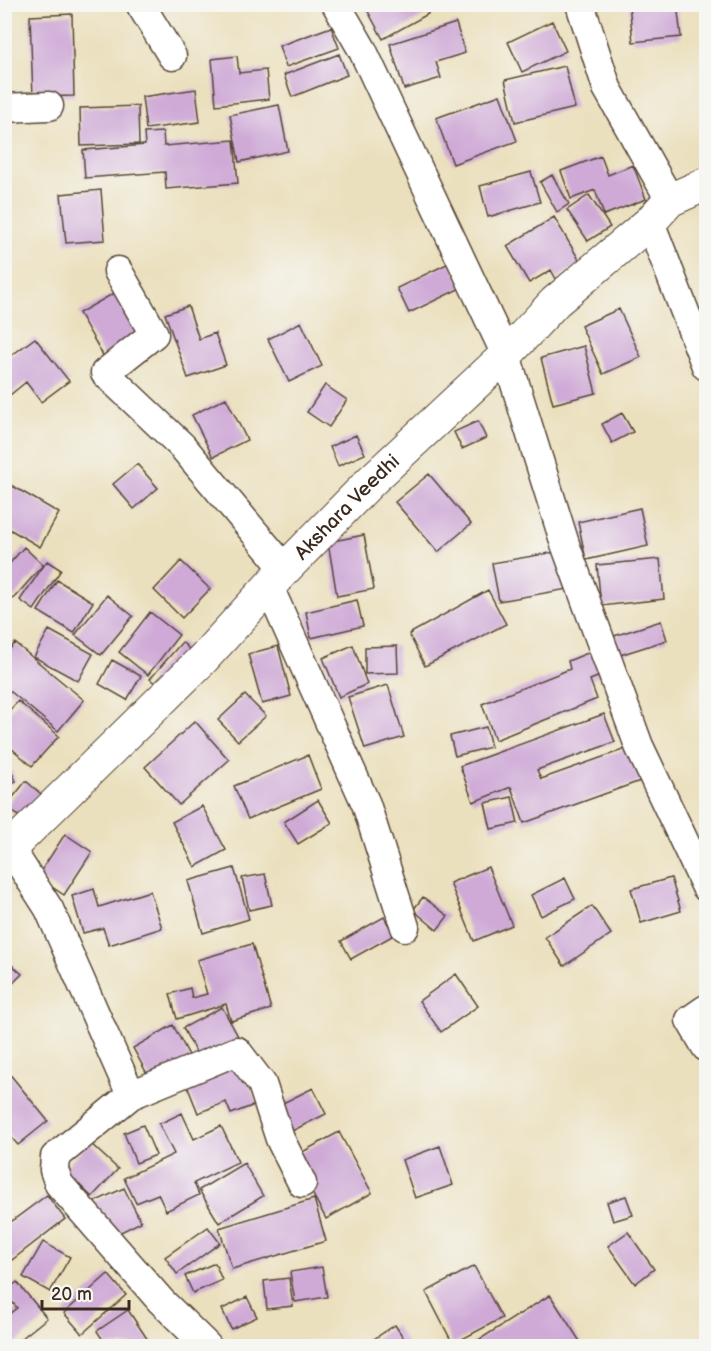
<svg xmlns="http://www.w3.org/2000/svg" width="711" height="1351" font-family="'Balsamiq Sans',sans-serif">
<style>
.building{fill:#cfaad7}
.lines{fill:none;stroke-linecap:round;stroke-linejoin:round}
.minor-casing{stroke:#554536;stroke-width:31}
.tertiary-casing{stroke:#554536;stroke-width:35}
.minor{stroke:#fff;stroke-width:28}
.tertiary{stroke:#fff;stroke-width:33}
.labels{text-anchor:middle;stroke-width:4.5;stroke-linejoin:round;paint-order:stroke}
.street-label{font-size:20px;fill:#3b2a1e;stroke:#f6f6f2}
</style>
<rect width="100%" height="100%" fill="#f6f6f2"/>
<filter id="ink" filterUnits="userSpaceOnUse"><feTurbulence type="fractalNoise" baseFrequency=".0167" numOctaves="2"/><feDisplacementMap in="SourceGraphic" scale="12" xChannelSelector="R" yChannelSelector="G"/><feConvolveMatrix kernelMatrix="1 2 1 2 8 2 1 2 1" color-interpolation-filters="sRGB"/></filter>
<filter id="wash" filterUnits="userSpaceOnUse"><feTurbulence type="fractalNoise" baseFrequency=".008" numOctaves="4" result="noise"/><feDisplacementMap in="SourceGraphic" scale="24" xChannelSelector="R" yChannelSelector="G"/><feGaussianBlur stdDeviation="1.35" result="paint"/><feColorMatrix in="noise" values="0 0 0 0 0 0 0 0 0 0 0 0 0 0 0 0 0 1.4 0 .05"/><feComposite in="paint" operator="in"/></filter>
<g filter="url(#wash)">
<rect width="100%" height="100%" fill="#ebe0be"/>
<g id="blocks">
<path class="building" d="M364,4H423L428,14L383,39Z
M426,4H451V5L428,12Z
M629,4H677L681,37L633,42Z
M72,14L74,96L33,97L30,16Z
M552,21L566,51L522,72L508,42Z
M456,23L465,53L436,62L441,78L404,89L390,44Z
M331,27L339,48L286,67L279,46Z
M339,54L347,75L292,97L284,75Z
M237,56L239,73L266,70L269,99L216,105L212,59Z
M565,66L575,108L515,122L505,80Z
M196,89L200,122L146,129L142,97Z
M500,95L517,141L453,164L436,118Z
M279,105L288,151L239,162L230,115Z
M138,106L139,144L81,146L80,108Z
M163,132L164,146L234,140L238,183L166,189L165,172L85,178L83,150L145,145L144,133Z
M601,156L608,175L633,165L646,199L604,215L595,190L571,199L561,171Z
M531,172L540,202L488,217L480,186Z
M552,175L569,204L557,212L540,182Z
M101,190L105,240L66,243L61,194Z
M589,195L610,227L588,241L567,210Z
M554,217L581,263L556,279L551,270L529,283L507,246Z
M451,262L463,287L409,313L397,288Z
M116,292L140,336L104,357L79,313Z
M188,306L199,339L215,333L226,365L188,378L165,314Z
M619,309L641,357L603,374L581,326Z
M301,322L322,366L289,382L268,339Z
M35,338L69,381L41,402L26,382L10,395L4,387V361Z
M584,346L596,393L553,404L541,358Z
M325,385L347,400L329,427L307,412Z
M226,398L247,440L213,457L192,415Z
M622,413L633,432L612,443L602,424Z
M478,421L486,438L462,449L454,432Z
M356,435L365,454L338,466L330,447Z
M137,464L158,488L134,509L113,484Z
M429,474L471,524L438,552L395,502Z
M4,481L59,513L40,547L4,526Z
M640,508L648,546L586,560L578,522Z
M364,535L374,589L337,596L328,542Z
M24,547L43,565L13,599L4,592V570Z
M561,551L568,589L499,601L492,563Z
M660,559L664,599L601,606L597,565Z
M47,561L61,570L34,610L20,600Z
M181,561L210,589L182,618L154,590Z
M57,580L93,602L74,633L38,611Z
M488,590L506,624L425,666L409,634Z
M107,595L133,616L101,655L75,635Z
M357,600L363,626L311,638L306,612Z
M150,612L179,635L148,675L119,652Z
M661,621L667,640L620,655L614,636Z
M49,630L93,654L78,681L34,657Z
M182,642L191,651L159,687L150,679Z
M15,643L84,700L58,731L4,686V656Z
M353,645L367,684L339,697L323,658Z
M278,646L291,696L262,704L248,654Z
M397,646L398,673L365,674V647Z
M595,650L605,674L590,680L597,699L495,740L482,704L570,669L568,661Z
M112,660L141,676L127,700L99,684Z
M388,685L404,737L365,749L348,697Z
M245,695L266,716L238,741L218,720Z
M18,701L59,736L32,766L4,742V717Z
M604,714L615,742L537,770L541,779L631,747L643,780L524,823L511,787L473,802L460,766Z
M195,721L229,760L179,805L145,767Z
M486,727L491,747L455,756L450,736Z
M4,755L16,781L4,786Z
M308,755L321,789L248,819L234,786Z
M26,781L42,795L22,819L6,806Z
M512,797L518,823L491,829L485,803Z
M318,800L332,823L298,844L284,822Z
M202,806L226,850L195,867L172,822Z
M65,834L92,852L64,895L37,877Z
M488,867L512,925L474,941L450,883Z
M234,868L249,919L203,933L188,881Z
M265,874L272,905L249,910L242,878Z
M565,878L575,899L541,916L531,895Z
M671,878L681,911L641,923L631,889Z
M94,889L99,907L150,891L162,928L109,945L103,928L83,933L72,896Z
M423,897L448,916L437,930L413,910Z
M592,906L611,934L564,966L545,937Z
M384,917L394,935L351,959L341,941Z
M252,944L271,1009L231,1021L226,1004L177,1019L170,994L190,988L192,998L207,994L197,960Z
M4,958L22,974L4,992Z
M456,974L478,1006L441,1032L419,1001Z
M222,1007L239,1038L200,1060L183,1028Z
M173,1025L191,1059L151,1081L133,1048Z
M238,1056L257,1104L231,1114L226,1102L198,1113L184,1078Z
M4,1067L48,1121L18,1145L4,1129Z
M313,1088L326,1114L288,1133L275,1107Z
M182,1113L194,1139L221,1126L238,1162L194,1183L199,1195L166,1211L158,1194L136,1203L124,1178L174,1154L159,1124Z
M143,1125L156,1155L136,1163L124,1133Z
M339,1132L372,1193L326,1219L293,1157Z
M89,1142L118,1169L92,1197L63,1169Z
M440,1146L453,1185L415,1198L402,1160Z
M244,1163L263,1196L219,1223L199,1190Z
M124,1188L141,1222L109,1238L92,1203Z
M47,1195L65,1219L12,1260L4,1249V1227Z
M626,1196L633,1215L613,1221L607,1202Z
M314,1199L326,1241L232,1269L219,1228Z
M208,1227L220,1243L177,1274L165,1257Z
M628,1232L654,1269L635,1284L608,1246Z
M43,1242L70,1257L50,1292L23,1277Z
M215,1263L222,1280L193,1293L185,1276Z
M474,1266L502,1318L453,1344L426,1292Z
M322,1267L327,1297L295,1302L290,1272Z
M108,1274L126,1295L82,1334L64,1313Z
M289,1278L293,1306L267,1309L264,1281Z
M17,1282L47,1318L12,1346H4V1318L17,1308L4,1292Z
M550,1295L583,1346H469Z
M247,1297L257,1317L231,1329L222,1309Z
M128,1310L150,1343L145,1346H107L97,1331Z
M395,1325L409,1346H378L374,1339Z"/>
</g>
</g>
<g filter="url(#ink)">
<use href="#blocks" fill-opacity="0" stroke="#554536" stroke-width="1.5"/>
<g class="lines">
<defs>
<path id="minor" d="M140,4L172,56
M336,4L362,49L506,355L565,544L639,746L706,887
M580,4L607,88L670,200
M4,108L49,106
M650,222L706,366
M118,271L154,334L105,373L182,446L285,569
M269,587L366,804L405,927
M10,848L49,909L131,1095L55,1157L54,1170L59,1184L161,1301L207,1346
M706,1009L690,1020L706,1047
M131,1095L237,1051L262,1084L280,1139L302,1183"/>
<g id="tertiary">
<path id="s1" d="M4,854L202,660L285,569L371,481L506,355L555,302L650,222L670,200L706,184"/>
</g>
</defs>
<use href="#minor" class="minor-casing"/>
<use href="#tertiary" class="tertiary-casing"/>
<use href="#minor" class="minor"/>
<use href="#tertiary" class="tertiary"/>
</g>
</g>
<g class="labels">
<g class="street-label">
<text dy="7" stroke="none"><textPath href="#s1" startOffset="488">Akshara Veedhi</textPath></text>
</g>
</g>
<rect width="711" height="1351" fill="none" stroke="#f6f6f2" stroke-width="24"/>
<path d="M42 1300v9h87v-9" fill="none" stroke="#3b2a1e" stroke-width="3"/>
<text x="51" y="1300" font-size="18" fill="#3b2a1e" stroke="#f6f6f2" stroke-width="4.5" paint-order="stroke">20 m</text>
</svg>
